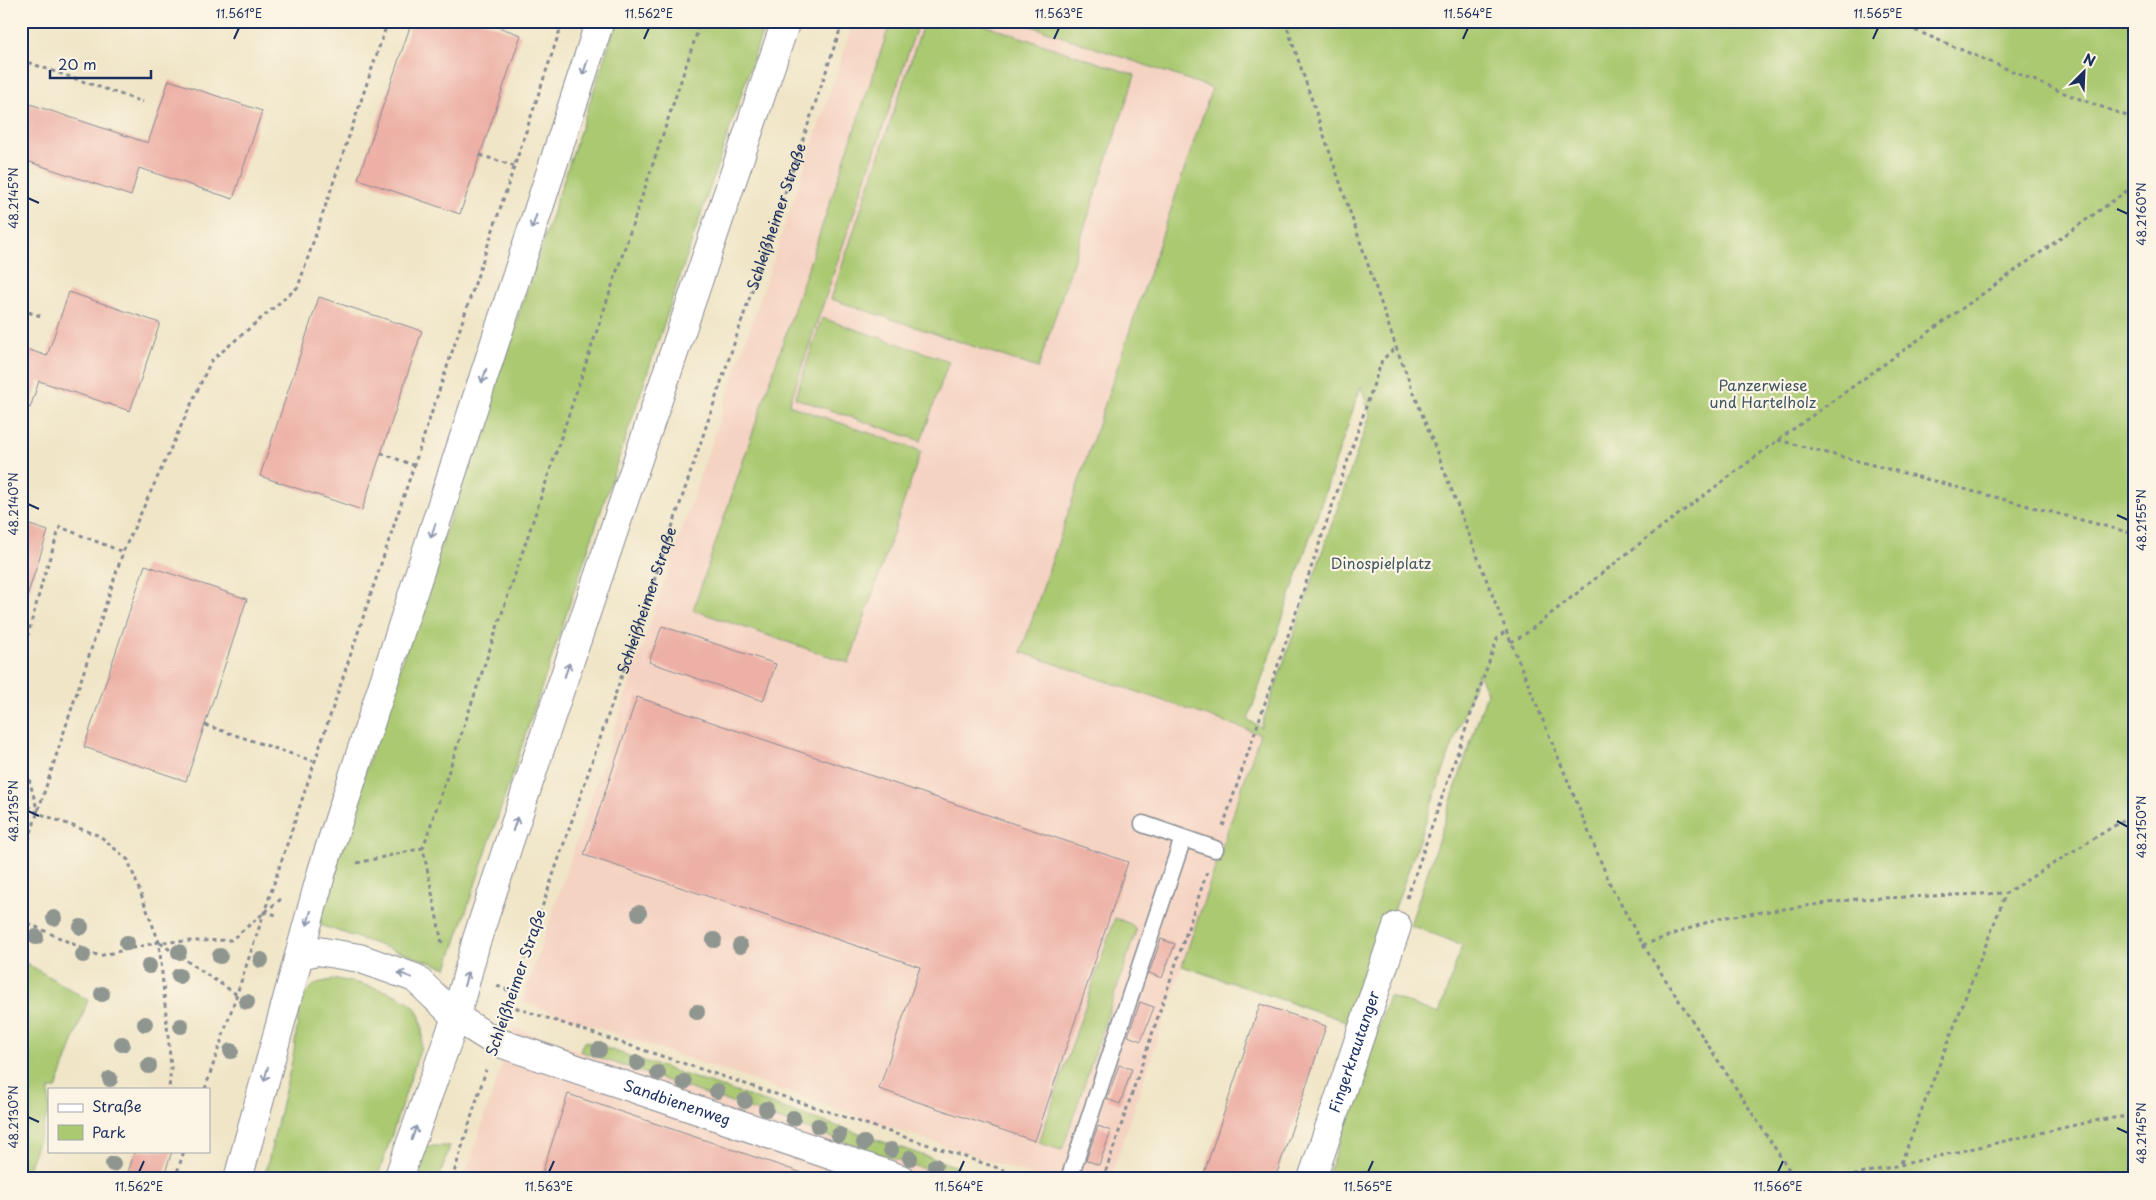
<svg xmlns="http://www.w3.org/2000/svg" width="2156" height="1200" font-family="'Playpen Sans',sans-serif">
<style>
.built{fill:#f5d3c2}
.green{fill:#aac971;stroke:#627c68;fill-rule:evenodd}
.building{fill:#edb0a6}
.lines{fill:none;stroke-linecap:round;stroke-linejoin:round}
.service-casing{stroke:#868a92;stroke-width:19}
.minor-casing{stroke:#868a92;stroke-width:30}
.tertiary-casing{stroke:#868a92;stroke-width:30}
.path{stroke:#868a92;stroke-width:3;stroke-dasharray:4 4;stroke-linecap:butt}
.service{stroke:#fff;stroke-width:16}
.minor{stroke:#fff;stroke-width:28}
.tertiary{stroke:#fff;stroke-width:28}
.tree{fill:#8f9690}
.oneway{stroke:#8d97ae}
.ticks{fill:none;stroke:#1b2f5e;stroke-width:2}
.labels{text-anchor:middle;stroke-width:4.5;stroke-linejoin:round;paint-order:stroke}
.street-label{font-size:15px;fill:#1b2f5e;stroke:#fcf5e5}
.park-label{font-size:15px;fill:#3f5663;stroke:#fcf5e5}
.neatline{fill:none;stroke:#1b2f5e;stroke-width:2}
.ticks-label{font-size:12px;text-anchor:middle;fill:#1b2f5e}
</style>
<rect width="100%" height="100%" fill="#fcf5e5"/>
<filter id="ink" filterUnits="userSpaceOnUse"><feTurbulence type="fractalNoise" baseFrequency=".02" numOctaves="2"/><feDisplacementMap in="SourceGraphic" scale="10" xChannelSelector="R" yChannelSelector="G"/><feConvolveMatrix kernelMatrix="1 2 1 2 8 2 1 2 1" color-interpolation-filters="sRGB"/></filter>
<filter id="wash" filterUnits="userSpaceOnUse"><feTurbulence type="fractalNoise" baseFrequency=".0096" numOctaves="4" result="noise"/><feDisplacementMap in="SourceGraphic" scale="20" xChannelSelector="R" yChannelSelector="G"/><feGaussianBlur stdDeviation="1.12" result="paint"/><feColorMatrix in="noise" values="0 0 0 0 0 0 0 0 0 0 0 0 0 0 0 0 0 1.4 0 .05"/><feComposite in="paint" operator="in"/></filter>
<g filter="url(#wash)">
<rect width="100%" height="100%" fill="#f0e5c7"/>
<path class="built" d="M854,21H1017L1212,88L1021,652L1261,734L1110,1179H1043L522,1002Z
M514,1027L580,1051L953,1179H464Z"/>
<path class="green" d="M617,21H766L447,968L317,924L362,781Z
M891,21H919L789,405L921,451L849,663L693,610Z
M924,21H972L1135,75L1038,368L831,299Z
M1017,21H2135V1179H1349L1329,1172L1389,996L1439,1014L1462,945L1410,925L1487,693L1478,673L1354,1024L1182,966L1260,734L1021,652L1212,88ZM1361,386L1370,415L1261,727L1248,720Z
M822,318L949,361L921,441L795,398Z
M1115,918L1131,924L1136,931L1062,1150L1039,1143Z
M21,960L88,1000L56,1089H49V1111L26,1175L21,1174Z
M337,979C357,983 404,992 416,1009C423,1019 423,1036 421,1047L377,1179H264L293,1057L300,1006L307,992L317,983Z
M585,1041L993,1179H953L580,1051L582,1045Z
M422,1146H450L439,1179H413Z"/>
<g id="blocks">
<path class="building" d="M412,21H481L521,35L460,214L358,179Z
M169,80L262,111L233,199L139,168L131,196L21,159V101L148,143Z
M69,292L160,323L130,411L39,381L30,408L21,405V347L47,356Z
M319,297L422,331L362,510L260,476Z
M21,522L48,531L22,612H21Z
M145,565L247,599L186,781L84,747Z
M662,626L776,664L763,701L649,662Z
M637,697L1128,862L1035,1141L879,1089L920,967L584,855Z
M1161,939L1175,944L1162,978L1149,973Z
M1140,1002L1154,1007L1141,1041L1128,1036Z
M1260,1004L1326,1026L1311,1072L1275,1179H1202Z
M1119,1065L1132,1069L1120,1104L1107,1099Z
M568,1094L817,1178V1179H540Z
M1098,1126L1111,1131L1099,1165L1086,1160Z
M135,1151H172L163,1179H126Z"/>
</g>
</g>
<g filter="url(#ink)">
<use href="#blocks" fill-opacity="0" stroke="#868a92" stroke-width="1"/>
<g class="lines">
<defs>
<path id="service" d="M1143,824L1215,849
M1069,1179L1183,838"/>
<g id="minor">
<path id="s2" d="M456,1017L494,1041L901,1179"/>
<path id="s3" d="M1312,1179L1397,926"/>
</g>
<path id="tertiary" d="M299,955L318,951L359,958L415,978L456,1017
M238,1179L322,871L600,21
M398,1179L456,1017L476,942L539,752L786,21"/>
</defs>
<use href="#service" class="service-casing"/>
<use href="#minor" class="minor-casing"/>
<use href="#tertiary" class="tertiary-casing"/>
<g class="path">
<path d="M1285,21L1396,347L1506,630L1610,884L1643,945L1795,1179"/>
<path d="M1893,21L2069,95L2135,119"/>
<path d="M21,60L143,102"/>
<path d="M480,155L514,166"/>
<path d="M21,310L41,316"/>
<path d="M1778,440L2135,534"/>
<path d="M381,453L413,465"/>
<path d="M1511,642L1524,635L1643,541L1778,440L2135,185"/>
<path d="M21,660L44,576L60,527L123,552"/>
<path d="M205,725L313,761"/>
<path d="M21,748L38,813"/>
<path d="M21,802L38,813L100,836L128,860L159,942L171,1067L169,1089"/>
<path d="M1223,826L1382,360L1396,347"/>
<path d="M21,863L123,552L211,361L298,287L388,21"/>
<path d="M357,863L423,848"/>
<path d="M1407,898L1497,639L1506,630"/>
<path d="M264,912L277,915"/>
<path d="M21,920L99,956L159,942L231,940L281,899"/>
<path d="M160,943L236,994"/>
<path d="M442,943L423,848L701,21"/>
<path d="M1643,945L1719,918L1857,899L2006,893"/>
<path d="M497,986L513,992"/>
<path d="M508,1005L1031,1179"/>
<path id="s1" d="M506,1012L635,637L843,21"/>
<path d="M205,1089L563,21"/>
<path d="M1901,1163L2006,893L2135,813"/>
<path d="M175,1179L184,1151"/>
<path d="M452,1179L486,1070"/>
<path d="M1103,1179L1207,872"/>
<path d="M1787,1179L1790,1172"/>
<path d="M1838,1179L2093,1121L2135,1115"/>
</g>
<use href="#service" class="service"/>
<use href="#minor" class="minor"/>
<use href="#tertiary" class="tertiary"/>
</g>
<g class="tree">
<circle cx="639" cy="913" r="8"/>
<circle cx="54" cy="918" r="8"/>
<circle cx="81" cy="927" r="8"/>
<circle cx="36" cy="937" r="8"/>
<circle cx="714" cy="940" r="8"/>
<circle cx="127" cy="943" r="8"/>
<circle cx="740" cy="946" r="8"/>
<circle cx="179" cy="952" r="8"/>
<circle cx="83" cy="955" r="8"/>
<circle cx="220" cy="956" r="8"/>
<circle cx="261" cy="960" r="8"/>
<circle cx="149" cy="966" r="8"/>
<circle cx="179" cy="976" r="8"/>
<circle cx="102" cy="994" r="8"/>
<circle cx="247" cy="1002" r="8"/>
<circle cx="697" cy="1012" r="8"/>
<circle cx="145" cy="1024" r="8"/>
<circle cx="181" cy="1026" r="8"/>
<circle cx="122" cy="1044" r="8"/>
<circle cx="599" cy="1050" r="8"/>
<circle cx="231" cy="1051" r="8"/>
<circle cx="637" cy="1063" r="8"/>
<circle cx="149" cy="1066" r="8"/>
<circle cx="658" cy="1073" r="8"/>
<circle cx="110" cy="1079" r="8"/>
<circle cx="684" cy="1082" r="8"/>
<circle cx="717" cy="1091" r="8"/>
<circle cx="745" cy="1101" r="8"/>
<circle cx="766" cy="1109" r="8"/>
<circle cx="793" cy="1118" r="8"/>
<circle cx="818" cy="1126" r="8"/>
<circle cx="839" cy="1135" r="8"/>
<circle cx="864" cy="1143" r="8"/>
<circle cx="891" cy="1150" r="8"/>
<circle cx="910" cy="1158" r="8"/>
<circle cx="113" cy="1164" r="8"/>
<circle cx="935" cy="1166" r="8"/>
</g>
<defs><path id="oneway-shaft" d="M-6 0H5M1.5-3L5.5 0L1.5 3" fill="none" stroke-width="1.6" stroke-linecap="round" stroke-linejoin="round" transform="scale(1.25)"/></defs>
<g class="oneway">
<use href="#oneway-shaft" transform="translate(585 68) rotate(108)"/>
<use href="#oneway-shaft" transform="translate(534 222) rotate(108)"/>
<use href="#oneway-shaft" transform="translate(484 376) rotate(108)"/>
<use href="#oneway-shaft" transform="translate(433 531) rotate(108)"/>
<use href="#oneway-shaft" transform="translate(567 670) rotate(-71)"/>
<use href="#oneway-shaft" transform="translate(515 824) rotate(-72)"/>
<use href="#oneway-shaft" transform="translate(309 918) rotate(105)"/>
<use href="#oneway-shaft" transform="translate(405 975) rotate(-160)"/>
<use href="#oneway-shaft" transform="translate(466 979) rotate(-75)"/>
<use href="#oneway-shaft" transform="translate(266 1074) rotate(105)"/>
<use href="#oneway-shaft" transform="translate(414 1133) rotate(-71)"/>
</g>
</g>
<path class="ticks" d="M234,39L239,28M644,39L649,28M1054,39L1059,28M1463,39L1468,28M1873,39L1878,28M28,198L39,203M2117,209L2128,214M28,504L39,509M2117,515L2128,520M28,811L39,816M2117,821L2128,827M28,1117L39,1122M2117,1128L2128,1133M139,1172L144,1161M549,1172L554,1161M959,1172L964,1161M1368,1172L1373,1161M1778,1172L1783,1161"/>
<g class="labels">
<g class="street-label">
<text dy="5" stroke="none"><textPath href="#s1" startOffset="840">Schleißheimer Straße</textPath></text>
<text dy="5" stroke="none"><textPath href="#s1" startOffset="435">Schleißheimer Straße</textPath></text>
<text transform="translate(516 983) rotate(-71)" y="5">Schleißheimer Straße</text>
<text dy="5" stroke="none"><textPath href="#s3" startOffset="134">Fingerkrautanger</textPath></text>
<text dy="5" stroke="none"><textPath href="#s2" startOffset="238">Sandbienenweg</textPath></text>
</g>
<g class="park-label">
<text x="1763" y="391">Panzerwiese<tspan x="1763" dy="17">und Hartelholz</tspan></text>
<text x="1381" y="569">Dinospielplatz</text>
</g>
</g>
<rect width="2156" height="1200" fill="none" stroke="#fcf5e5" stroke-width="55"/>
<rect x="48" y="1088" width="162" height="65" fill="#fcf5e5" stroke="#a2a6af"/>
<rect x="58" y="1104" width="25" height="8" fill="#ffffff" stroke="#a2a6af"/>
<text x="92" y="1112" font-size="15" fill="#1b2f5e">Straße</text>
<rect x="58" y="1125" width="25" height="15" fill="#aac971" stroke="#a2a6af"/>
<text x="92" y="1138" font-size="15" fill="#1b2f5e">Park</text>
<g transform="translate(2084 72) rotate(24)" stroke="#fcf5e5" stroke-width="4" paint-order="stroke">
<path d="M0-4L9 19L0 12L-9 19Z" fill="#1b2f5e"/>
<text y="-8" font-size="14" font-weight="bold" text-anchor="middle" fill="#1b2f5e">N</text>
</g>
<path d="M50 70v8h101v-8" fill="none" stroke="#1b2f5e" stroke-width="2.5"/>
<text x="58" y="70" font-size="15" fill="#1b2f5e" stroke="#fcf5e5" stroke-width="4" paint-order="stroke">20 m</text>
<rect x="28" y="28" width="2100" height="1144" class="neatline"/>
<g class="ticks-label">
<text x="239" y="18">11.561°E</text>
<text x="649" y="18">11.562°E</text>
<text x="1059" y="18">11.563°E</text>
<text x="1468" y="18">11.564°E</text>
<text x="1878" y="18">11.565°E</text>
<text transform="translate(14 198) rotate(-90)" y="4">48.2145°N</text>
<text transform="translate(2142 214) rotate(-90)" y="4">48.2160°N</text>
<text transform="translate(14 504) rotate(-90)" y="4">48.2140°N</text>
<text transform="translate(2142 520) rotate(-90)" y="4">48.2155°N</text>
<text transform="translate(14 811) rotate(-90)" y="4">48.2135°N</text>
<text transform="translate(2142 827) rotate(-90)" y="4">48.2150°N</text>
<text transform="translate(14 1117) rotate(-90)" y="4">48.2130°N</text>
<text transform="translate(2142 1133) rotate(-90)" y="4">48.2145°N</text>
<text x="139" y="1191">11.562°E</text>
<text x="549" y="1191">11.563°E</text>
<text x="959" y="1191">11.564°E</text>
<text x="1368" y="1191">11.565°E</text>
<text x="1778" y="1191">11.566°E</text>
</g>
</svg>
